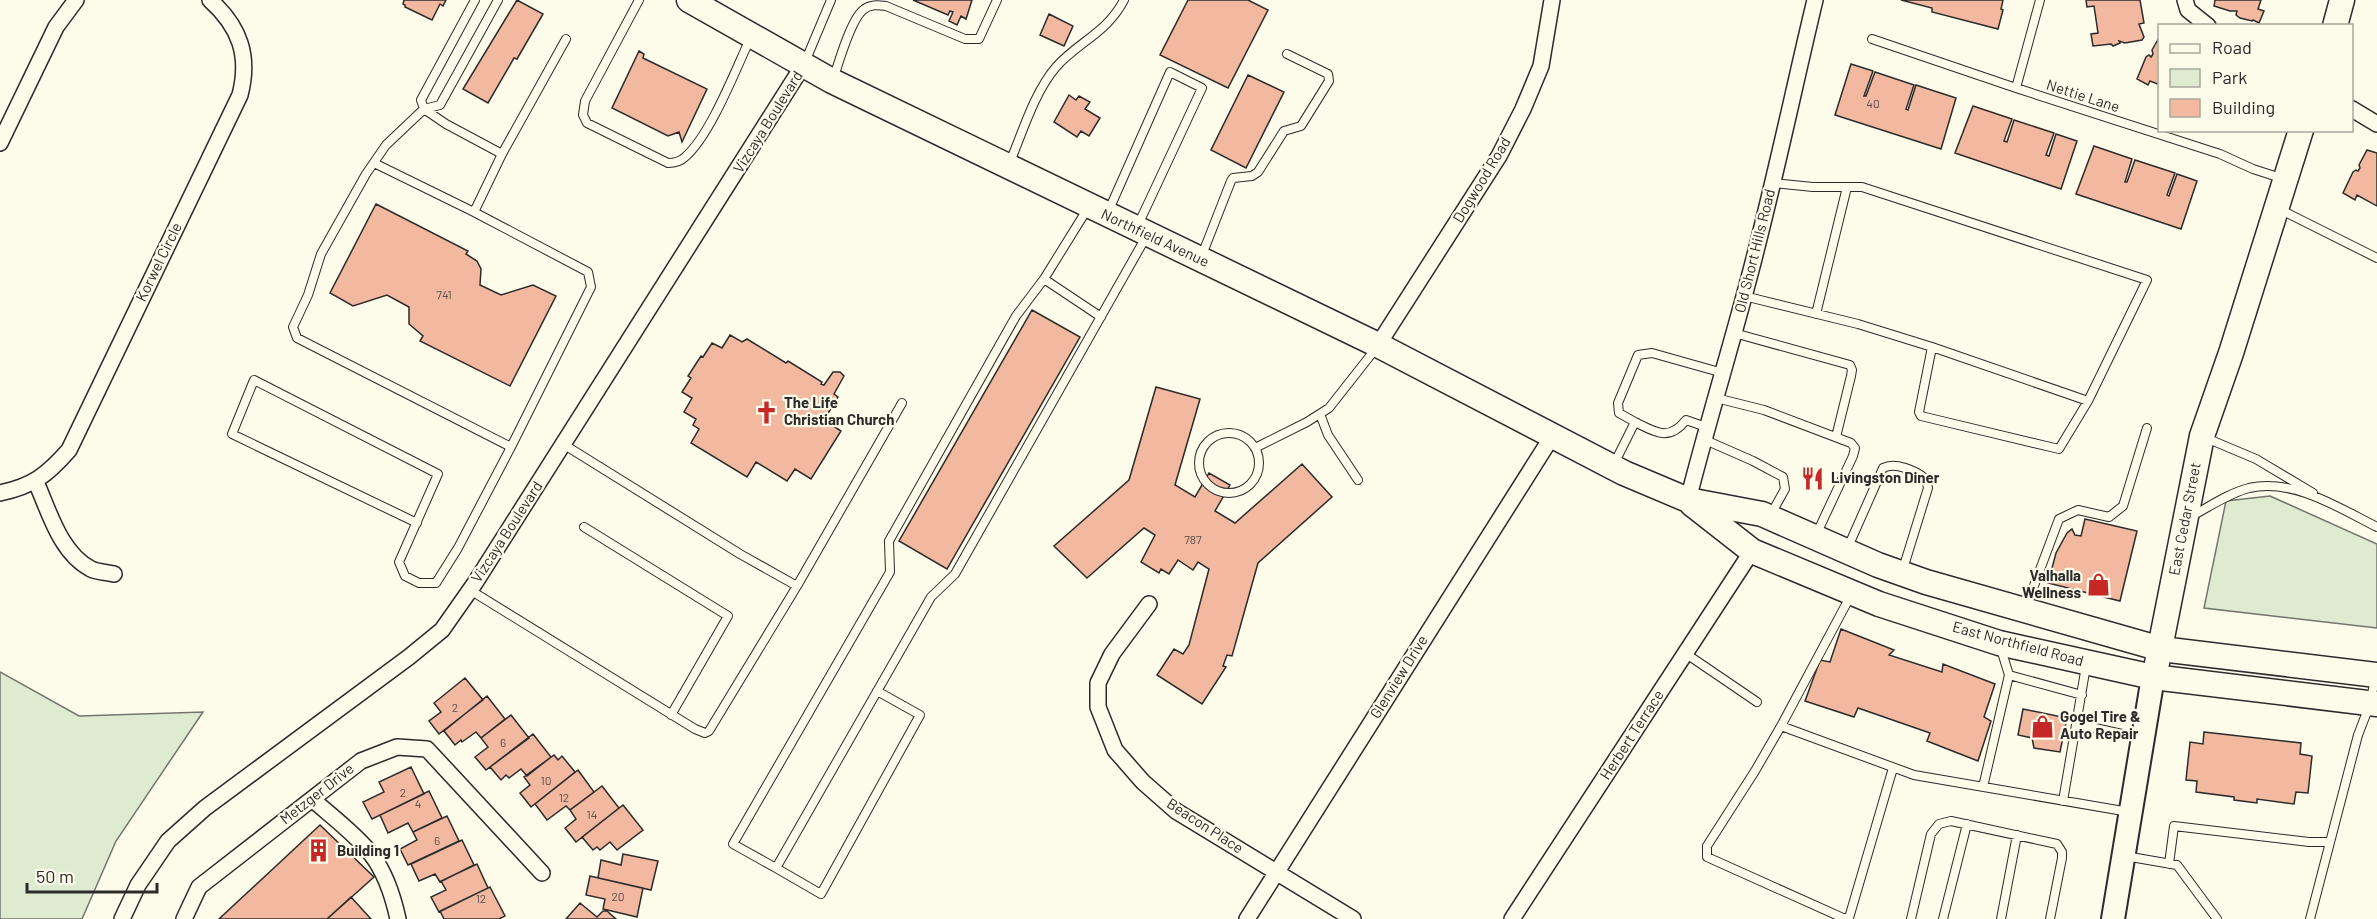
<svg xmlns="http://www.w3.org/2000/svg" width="2377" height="919" font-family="Barlow,sans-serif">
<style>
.green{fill:#deebd1;stroke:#74746e;stroke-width:1.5}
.building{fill:#f2b8a0;stroke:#2b2b2b;stroke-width:1.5}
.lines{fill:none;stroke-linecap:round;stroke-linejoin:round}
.service-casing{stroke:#2b2b2b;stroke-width:10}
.minor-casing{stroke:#2b2b2b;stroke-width:18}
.secondary-casing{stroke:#2b2b2b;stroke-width:26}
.primary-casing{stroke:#2b2b2b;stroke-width:27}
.service{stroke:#fdfbea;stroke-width:8}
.minor{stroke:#fdfbea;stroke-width:15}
.secondary{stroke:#fdfbea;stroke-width:22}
.primary{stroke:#fdfbea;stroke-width:24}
.labels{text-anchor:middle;stroke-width:4.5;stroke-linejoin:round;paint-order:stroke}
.number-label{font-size:12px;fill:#5d4e48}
.street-label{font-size:15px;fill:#2b2b2b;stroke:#fdfbea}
.poi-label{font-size:15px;font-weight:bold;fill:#2b2b2b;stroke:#fdfbea;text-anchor:start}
</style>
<rect width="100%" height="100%" fill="#fdfbea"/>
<path class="green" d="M2270,496L2377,544V628L2204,608L2226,501Z
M0,672L79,716L203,712L116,841L82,919H0Z"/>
<path class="building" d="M404,0H446L443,6L440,4L432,20L405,7V5L403,4Z
M517,0L543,14L517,59L514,58L488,103L463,89Z
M913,0H972L966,19L961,16L957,25L949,21L953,12L950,11L948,15Z
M913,0H972L966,19L961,16L957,25L949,21L953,12L950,11L948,15Z
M1188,0H1248L1268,10L1228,88L1160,55Z
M1901,0H2003L2001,9L2003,10L1998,29L1932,12V8Z
M2086,0H2140L2144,23L2139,24L2144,37L2142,40L2125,43L2119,41L2120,43L2113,46L2111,44L2093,46L2091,34L2098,33L2094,6L2087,7Z
M2215,0H2261L2258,9L2264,11L2259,23L2253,20L2252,21L2240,18L2236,15L2237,11H2230L2214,6Z
M1049,14L1073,26L1064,46L1040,35Z
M2160,36V85L2150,81L2148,85L2137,79L2146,57L2149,55L2151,57L2153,54L2152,50Z
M639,51L644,54L643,58L707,89L682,142L679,132L668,136L612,108Z
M1851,64L1873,71L1864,96H1866L1875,72L1914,85L1906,109L1908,110L1916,85L1956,98L1941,149L1835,115Z
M1248,75L1284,92L1246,168L1211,150Z
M1069,95L1076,100L1079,96L1090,102L1085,109L1100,118L1089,136L1081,131L1077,137L1054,122Z
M1973,106L2012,119L2004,141L2007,142L2014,120L2054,133L2046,155L2049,156L2056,134L2077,141L2061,189L1955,153Z
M2094,146L2132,159L2125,182H2127L2135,160L2175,173L2167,195L2169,196L2177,174L2197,181L2181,229L2076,194Z
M2367,150L2377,153V206L2357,195L2355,200L2343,193L2353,172L2356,170L2358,171L2360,168L2359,165Z
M376,204L468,251L466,254L477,261L481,269L480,285L501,295L533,285L556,296L510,386L420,341L423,336L409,324V307L387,295L353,306L330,293Z
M1032,310L1080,337L947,569L899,541Z
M730,335L742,342L747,339L786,363L788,361L822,382L821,384L824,385L833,372H840L844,376L834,394L838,397L824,420L841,431L811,479L795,469L787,481L756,462L747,477L691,443L699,429L693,425L696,419L684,412L692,398L682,392L691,378L688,376L701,356L703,357L712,343L722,348Z
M1156,387L1200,399L1175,485L1195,497L1209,473L1230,485L1215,511L1235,523L1302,464L1332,497L1258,563L1232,656L1227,655L1223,666L1226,667L1202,704L1157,675L1174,649L1183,654L1189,645L1209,569L1198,562L1193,570L1178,560L1169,574L1161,569L1159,573L1141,562L1155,535L1144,528L1087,578L1054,546L1129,480Z
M2085,519L2137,531L2120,601L2048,583L2056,553L2067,533L2072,529L2075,535L2081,536Z
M1841,629L1894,650L1889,655L1942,672L1943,664L1995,684L1984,717L1991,721L1978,761L1927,741L1930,733L1858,708L1854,717L1805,701L1820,660L1830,662Z
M465,678L483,700L439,734L429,721L441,712L434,703Z
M487,696L505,719L481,738L476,732L462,742L461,740L455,745L444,731Z
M2023,709L2067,718L2060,752L2034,748L2032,738L2018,735Z
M511,715L529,738L486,770L475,757L488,747L481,738Z
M2204,732L2301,743L2300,754L2312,756L2308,793L2296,792L2294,804L2257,799V803L2234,800V797L2196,792L2197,781L2186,780L2190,742L2203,744Z
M533,734L551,757L527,776L521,769L509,778L506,775L501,780L490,767Z
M554,755L558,760L562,756L575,772L531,807L520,793L530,785L524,777Z
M411,767L424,794L372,819L363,802L384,792L379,782Z
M578,770L594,792L570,810L566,806L547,820L535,804Z
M602,786L619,808L576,842L565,828L576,819L570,810Z
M429,791L442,818L413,832L408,823L388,833L380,815Z
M623,805L643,830L617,850L610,842L600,850L597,847L593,850L582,837Z
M447,816L459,841L408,865L400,849L417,840L413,832Z
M320,825L374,877L327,919H219Z
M462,840L474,865L440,882L435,874L419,881L411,864Z
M623,854L658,861L651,890L598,878L601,860L621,865Z
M477,864L488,888L439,912L431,897L446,890L441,881Z
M590,876L643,888L637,917L603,909L605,899L586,895Z
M490,887L505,916L499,919H444L440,911Z
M351,897L371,919H327Z
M580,903L597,917L603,911H607L616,919H566Z"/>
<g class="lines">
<defs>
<path id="service" d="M475,0L421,100L424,109L446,124L502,154
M498,0L440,105L424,109L386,145L366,174L321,254L308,295L293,327L297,338L511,447L591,287L588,272L474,212L502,154L566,39
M639,0L585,101L583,115L587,123L668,163C674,163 680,162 685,157C710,136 735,71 750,39
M1872,39L2016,88L2220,154L2253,169L2284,179
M805,62L831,0
M834,77C839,61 851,20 863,10C870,4 878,5 886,6L965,39H979L997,0
M2016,88L2040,0
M1010,162C1023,131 1034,93 1056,67C1078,42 1107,33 1124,0
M374,163L474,212
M1088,208L1044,279L1016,316L889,541L890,572L733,844L776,868L931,597L955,574L1146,237
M2279,209L2377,258
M1108,212L1170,72L1202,88L1138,225
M1202,255L1231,181L1233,178L1252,176L1258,172L1284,131L1301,126L1329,81L1328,74L1287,54
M1044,279L1101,317
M1744,296L1858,324L1932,347L1919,412L1921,416L2059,449L2088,401L2147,280L1862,187H1813L1772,183
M1816,314L1847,187
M1734,333L1850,365L1852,370L1851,376L1836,437
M1932,347L2088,401
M1716,398L1764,410L1851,443L1855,448L1853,456L1816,535
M1320,414L1328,435L1358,480
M1635,422L1619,413L1618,403L1638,355L1652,353L1723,373
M1199 463a30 30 0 1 1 60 0a30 30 0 1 1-60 0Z
M2206,438L2256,459L2313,493
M1703,439L1753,461L1783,477L1785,489L1770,516
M563,444L740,554L797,586
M1255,448L1307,422L1329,408L1377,347
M1614,464L1635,422C1655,432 1669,442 1686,420L1706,427
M2190,517C2209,507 2229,493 2249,488C2294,478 2339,508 2377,527
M417,523L232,434L254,380L438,474L399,562L405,576L419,583H436L458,548L511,447
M584,527L728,616L671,715
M1848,547L1883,468C1895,462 1915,470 1926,479L1928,488L1903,569
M470,590L695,729L705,733L709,731L797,586L902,403
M1851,595L1781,726L1914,775L2129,812
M2026,607L2059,519L2078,510L2109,517L2123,506L2147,428
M1685,653L1757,702
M2009,675L2082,695
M2077,724L2140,738
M1781,726L1755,771L1707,846V857L1843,918H1849L1893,768
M1983,787L2009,675L2001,649
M2063,801L2086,666
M2125,856L2177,865L2217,919
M2169,864L2174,826L2309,842H2330
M776,868L821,894L920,715L877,691
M1911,919L1931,834L1939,824L1951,821L2057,844L2062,852V858L2050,919
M1943,919L1967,824
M2001,919L2017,835
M2310,919L2358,735L2370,704L2375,679"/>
<path id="minor" d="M2185,0L2188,10L2208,26
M2352,109L2377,124
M0,143L56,27L76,0
M1378,345L1499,156L1523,109L1541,66L1552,0
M36,482C49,511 60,553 91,569C97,572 106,572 114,574
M0,493C33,486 47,475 69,450L240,95C250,56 240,27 210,0
M1688,500C1706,429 1727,360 1746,289C1772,194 1792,96 1815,0
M1149,604L1112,654L1098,683V707L1115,750L1143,782L1176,811L1353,919
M312,799C329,814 359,837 371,854C385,872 393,896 398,919
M122,919L138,885L168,841L205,808L409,657L442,630L475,583L804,64
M184,919L199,887L361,761L397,747L427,749L542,873
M1247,919L1553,435
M1512,919L1752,551"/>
<path id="secondary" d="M2113,919L2153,677"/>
<path id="primary" d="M689,0L832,81L1378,345L1624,473L1688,500L1762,514L1878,565L1926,582L2161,649L2377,675
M2335,26L2342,0
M1692,504L1752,551L1879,604L1999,643L2153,677L2377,704
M2157,663L2202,436L2231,353L2301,130"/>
</defs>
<use href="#service" class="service-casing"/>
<use href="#minor" class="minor-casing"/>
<use href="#secondary" class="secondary-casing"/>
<use href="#primary" class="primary-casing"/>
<use href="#service" class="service"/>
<use href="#minor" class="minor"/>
<use href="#secondary" class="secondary"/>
<use href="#primary" class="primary"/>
</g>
<defs>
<symbol id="church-bare" viewBox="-9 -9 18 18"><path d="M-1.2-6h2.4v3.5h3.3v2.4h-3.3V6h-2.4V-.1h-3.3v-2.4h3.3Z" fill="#c62828" stroke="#fdfbea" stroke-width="2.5" paint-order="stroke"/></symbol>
<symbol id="restaurant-bare" viewBox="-9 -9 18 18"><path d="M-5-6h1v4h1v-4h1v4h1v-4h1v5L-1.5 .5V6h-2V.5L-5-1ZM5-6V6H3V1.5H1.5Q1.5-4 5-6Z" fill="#c62828" stroke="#fdfbea" stroke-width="2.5" paint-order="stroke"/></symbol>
<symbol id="shop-bare" viewBox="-9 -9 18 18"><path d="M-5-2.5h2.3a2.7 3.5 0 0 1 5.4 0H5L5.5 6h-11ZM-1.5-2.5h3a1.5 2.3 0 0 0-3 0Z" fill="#c62828" stroke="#fdfbea" stroke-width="2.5" paint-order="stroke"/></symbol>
<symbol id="building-bare" viewBox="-9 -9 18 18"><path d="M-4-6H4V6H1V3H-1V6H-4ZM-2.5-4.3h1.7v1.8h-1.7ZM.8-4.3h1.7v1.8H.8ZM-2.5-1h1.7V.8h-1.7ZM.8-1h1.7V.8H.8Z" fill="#c62828" stroke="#fdfbea" stroke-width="2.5" paint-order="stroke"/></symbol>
</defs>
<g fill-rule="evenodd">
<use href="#church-bare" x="750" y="396" width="33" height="33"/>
<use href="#restaurant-bare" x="1796" y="462" width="33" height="33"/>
<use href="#shop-bare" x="2082" y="568" width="33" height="33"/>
<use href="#shop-bare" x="2026" y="710" width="33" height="33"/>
<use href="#building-bare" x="302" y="834" width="33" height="33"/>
</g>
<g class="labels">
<g class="number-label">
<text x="1873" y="108">40</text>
<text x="444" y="299">741</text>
<text x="1193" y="544">787</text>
<text x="455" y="712">2</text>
<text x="503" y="747">6</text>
<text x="546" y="785">10</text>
<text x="403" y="797">2</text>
<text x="564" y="802">12</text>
<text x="418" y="808">4</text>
<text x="592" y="819">14</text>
<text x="437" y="845">6</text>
<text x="618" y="901">20</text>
<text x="481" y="903">12</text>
</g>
<g class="street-label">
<text transform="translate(2083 96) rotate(18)" y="5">Nettie Lane</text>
<text transform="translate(768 122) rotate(-58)" y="5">Vizcaya Boulevard</text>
<text transform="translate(1482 180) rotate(-59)" y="5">Dogwood Road</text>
<text transform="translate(1155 238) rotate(25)" y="5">Northfield Avenue</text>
<text transform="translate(1755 251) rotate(-76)" y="5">Old Short Hills Road</text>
<text transform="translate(159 262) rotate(-64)" y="5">Korwel Circle</text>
<text transform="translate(2185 519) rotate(-79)" y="5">East Cedar Street</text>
<text transform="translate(507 532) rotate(-57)" y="5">Vizcaya Boulevard</text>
<text transform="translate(2018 644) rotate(15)" y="5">East Northfield Road</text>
<text transform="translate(1399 677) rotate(-58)" y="5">Glenview Drive</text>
<text transform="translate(1632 735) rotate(-57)" y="5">Herbert Terrace</text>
<text transform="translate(317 794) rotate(-38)" y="5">Metzger Drive</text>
<text transform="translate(1205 826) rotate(33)" y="5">Beacon Place</text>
</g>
<g class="poi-label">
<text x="784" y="408">The Life<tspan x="784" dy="17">Christian Church</tspan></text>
<text x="1831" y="483">Livingston Diner</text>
<text x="2081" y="581" text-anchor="end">Valhalla<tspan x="2081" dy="17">Wellness</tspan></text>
<text x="2060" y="722">Gogel Tire &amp;<tspan x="2060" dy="17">Auto Repair</tspan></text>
<text x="337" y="856">Building 1</text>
</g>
</g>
<rect x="2158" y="24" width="195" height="108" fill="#fdfbea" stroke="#a9a89e" stroke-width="1.5"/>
<rect x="2170" y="44" width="30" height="9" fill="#fdfbea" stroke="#a9a89e" stroke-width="1.5"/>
<text x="2212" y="54" font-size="18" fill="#2b2b2b">Road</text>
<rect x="2170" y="69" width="30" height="18" fill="#deebd1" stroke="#a9a89e" stroke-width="1.5"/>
<text x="2212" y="84" font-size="18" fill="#2b2b2b">Park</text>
<rect x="2170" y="99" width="30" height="18" fill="#f2b8a0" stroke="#a9a89e" stroke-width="1.5"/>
<text x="2212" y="114" font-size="18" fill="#2b2b2b">Building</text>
<path d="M27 883v9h130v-9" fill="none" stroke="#2b2b2b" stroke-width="3"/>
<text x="36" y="883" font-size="18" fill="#2b2b2b" stroke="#fdfbea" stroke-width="4.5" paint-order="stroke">50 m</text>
</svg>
